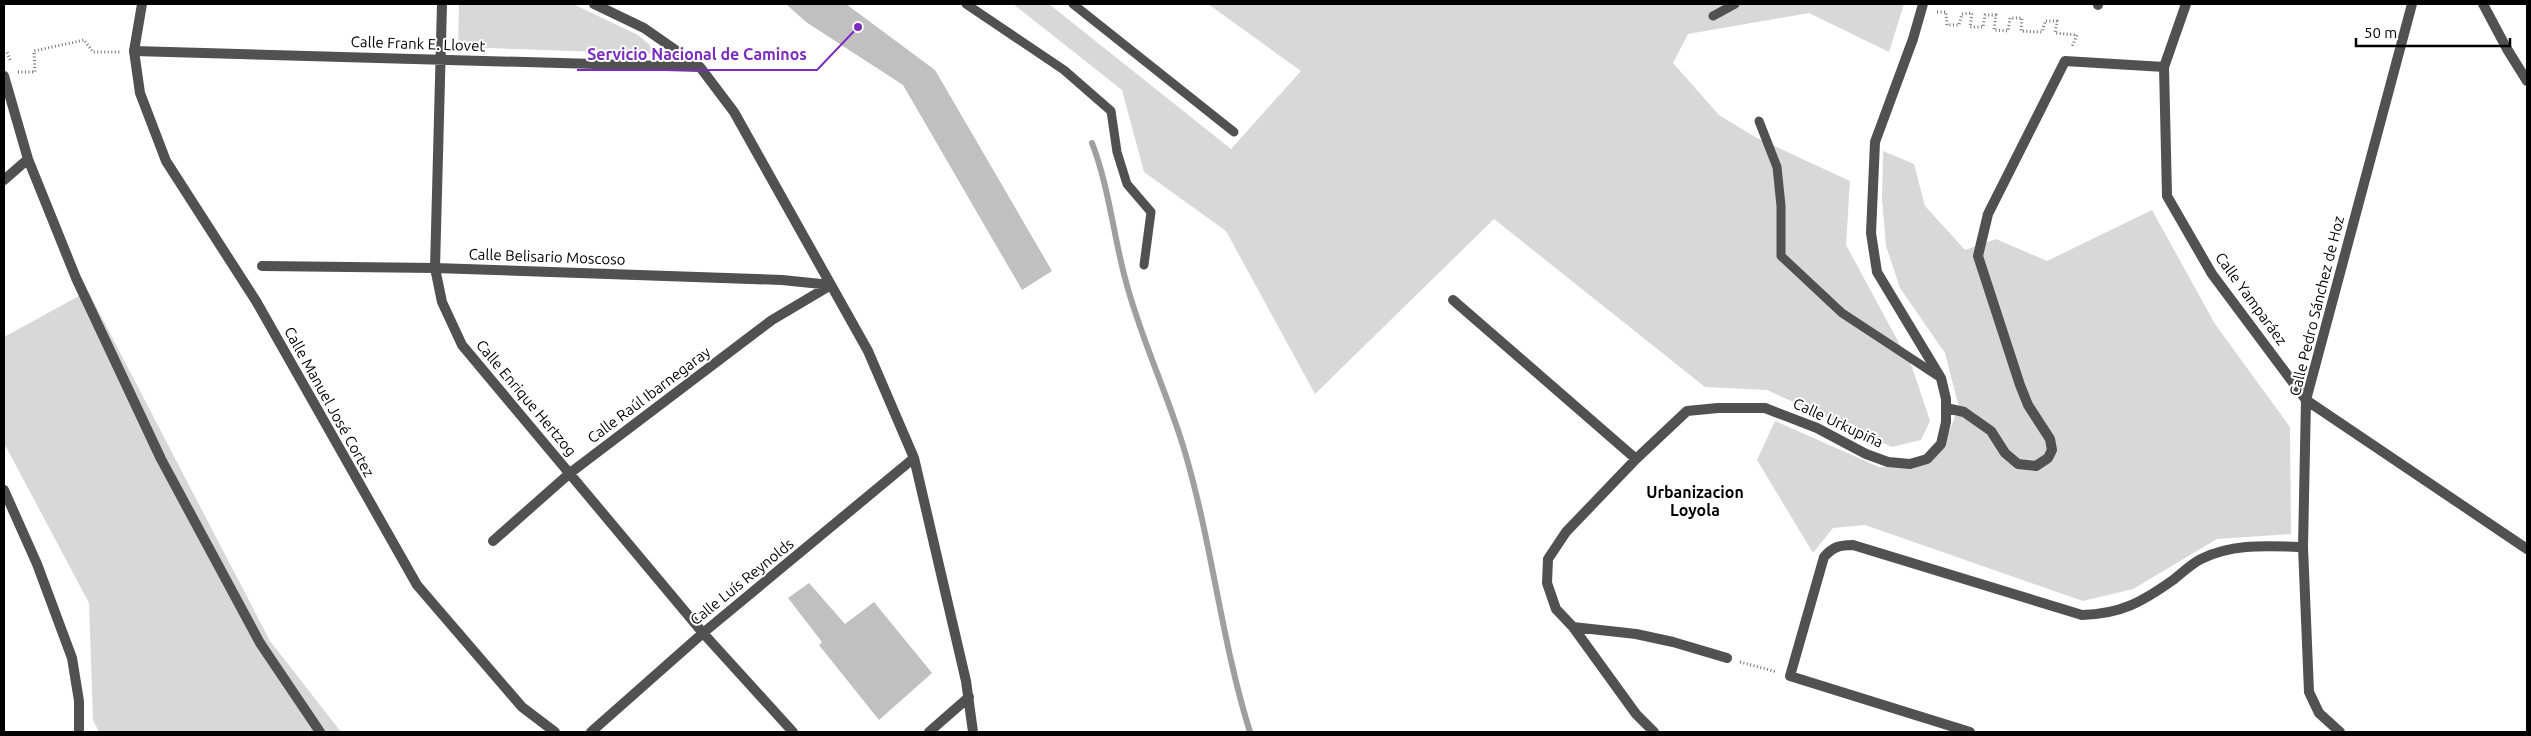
<svg xmlns="http://www.w3.org/2000/svg" width="2531" height="736" font-family="Ubuntu,sans-serif">
<style>
.green{fill:#d8d8d8}
.lines{fill:none;stroke-linecap:round;stroke-linejoin:round}
.stream{stroke:#9f9f9f;stroke-width:6}
.building{fill:#c0c0c0}
.path{stroke:#737373;stroke-width:3;stroke-dasharray:1 2.5;stroke-linecap:butt}
.service{stroke:#515151;stroke-width:9}
.minor{stroke:#515151;stroke-width:10}
.tertiary{stroke:#515151;stroke-width:10}
.labels{text-anchor:middle;stroke-width:4;stroke-linejoin:round;paint-order:stroke}
.street-label{font-size:15px;fill:#000;stroke:#fff}
.neighbourhood-label{font-size:16px;font-weight:bold;fill:#000;stroke:#fff}
.leader{fill:none;stroke:#7b2cbf;stroke-width:2}
.callout-dot{fill:#7b2cbf;stroke:#fff;stroke-width:2}
.callout-label{font-size:16px;text-anchor:middle;font-weight:bold;fill:#7b2cbf;stroke:#fff;stroke-width:4;stroke-linejoin:round;paint-order:stroke}
</style>
<rect width="100%" height="100%" fill="#fff"/>
<path class="green" d="M459,4H573L638,35L650,45L653,54L458,47Z
M1013,4H1049L1231,149L1301,71L1208,4H1904L1889,52L1809,13L1688,34L1673,63L1719,115L1755,137L1850,181L1846,245L1912,367L1930,421L1921,440L1892,447L1767,390L1705,387L1494,219L1315,394L1226,231L1144,172L1122,90Z
M1883,151L1914,164L1925,206L1965,250L1996,239L2047,261L2152,210L2215,324L2290,427L2291,534L2217,539L2133,589L2083,601L1865,525L1833,528L1813,553L1757,460L1775,421L1879,467H1903L1943,446L1959,407L1945,353L1900,288L1886,246L1882,200Z
M88,291L270,641L341,732H99L93,720L89,603L4,443V337Z"/>
<g class="lines">
<path class="stream" d="M1092,143C1109,187 1113,233 1125,278C1140,337 1167,392 1184,449C1212,542 1221,640 1250,732"/>
</g>
<path class="building" d="M786,4H846L935,70L1052,271L1022,290L903,85L806,22Z
M809,583L845,624L874,602L932,673L879,720L819,645L822,642L788,598Z"/>
<g class="lines">
<path class="path" d="M1937,12H1946L1947,25H1959L1962,14L1972,13L1970,27H1983L1985,15H1996L1994,30L2008,31L2010,18H2022L2021,31L2042,32L2045,21H2057L2055,33L2077,35L2072,47
M4,52H7L11,62
M18,72H35L34,51L84,40L93,52H120
M1740,662L1777,672"/>
<path class="service" d="M966,4L1064,70L1111,111L1117,152L1127,184L1151,212L1144,265
M1073,4L1234,132
M1713,16L1735,4
M1759,121L1777,167L1781,206V256L1842,313L1941,378"/>
<path class="minor" d="M442,4L435,268L442,302L462,345L703,633L793,732
M594,4L644,28L700,67L734,112L868,351L914,458L966,681L973,732
M2186,4L2164,67L2167,196L2212,274L2306,400L2527,549
M2098,5V4
M134,51L700,67
M4,76L28,159L76,278L161,459L260,643L320,732
M4,180L28,159
M262,266L435,268L782,280L831,285
M1453,300L1636,459
M1946,408L1964,412L1991,431L2005,453L2018,464L2036,466L2048,458L2052,450L2050,439L2028,405L2020,385L1978,256L1988,214L2065,61L2164,67
M4,490L37,564L72,658L79,701V732
M493,541L570,473L772,320L831,285
M1573,627L1636,714L1654,732
M1727,658L1673,642L1636,634L1573,627L1556,609L1547,583L1548,559L1566,532L1636,459L1687,411L1718,408H1765L1817,428L1866,454L1888,462L1910,464L1927,459L1941,444L1946,422V399L1941,378L1877,272L1871,233L1875,142L1913,39L1923,4
M591,732L703,633L914,458
M929,732L969,697
M1970,732L1790,676L1824,557C1833,547 1839,545 1853,545L2082,615C2121,614 2142,602 2173,580C2182,573 2191,564 2201,559C2233,543 2268,546 2303,547
M2340,732L2319,713L2309,692L2303,547L2306,400L2412,4"/>
<path class="tertiary" d="M142,4L134,51L140,93L166,161L256,301L417,585L522,707L555,732
M2483,4L2507,49L2527,81"/>
</g>
<g class="labels">
<g class="street-label">
<text transform="translate(418 44) rotate(2)" y="5">Calle Frank E. Llovet</text>
<text transform="translate(547 257) rotate(2)" y="5">Calle Belisario Moscoso</text>
<text transform="translate(2251 299) rotate(54)" y="5">Calle Yamparáez</text>
<text transform="translate(2317 306) rotate(-76)" y="5">Calle Pedro Sánchez de Hoz</text>
<text transform="translate(649 395) rotate(-37)" y="5">Calle Raúl Ibarnegaray</text>
<text transform="translate(526 398) rotate(50)" y="5">Calle Enrique Hertzog</text>
<text transform="translate(329 402) rotate(61)" y="5">Calle Manuel José Cortez</text>
<text transform="translate(1838 423) rotate(25)" y="5">Calle Urkupiña</text>
<text transform="translate(742 582) rotate(-39)" y="5">Calle Luís Reynolds</text>
</g>
<g class="neighbourhood-label">
<text x="1695" y="498">Urbanizacion<tspan x="1695" dy="18">Loyola</tspan></text>
</g>
</g>
<path class="leader" d="M858 27L817 70H577"/>
<circle class="callout-dot" cx="858" cy="27" r="5"/>
<g class="callout-label">
<text x="697" y="60">Servicio Nacional de Caminos</text>
</g>
<rect width="2531" height="736" fill="none" stroke="#000000" stroke-width="10"/>
<path d="M2356 38v8h154v-8" fill="none" stroke="#000000" stroke-width="2.5"/>
<text x="2364" y="38" font-size="15" fill="#000000" stroke="#ffffff" stroke-width="4" paint-order="stroke">50 m</text>
</svg>
